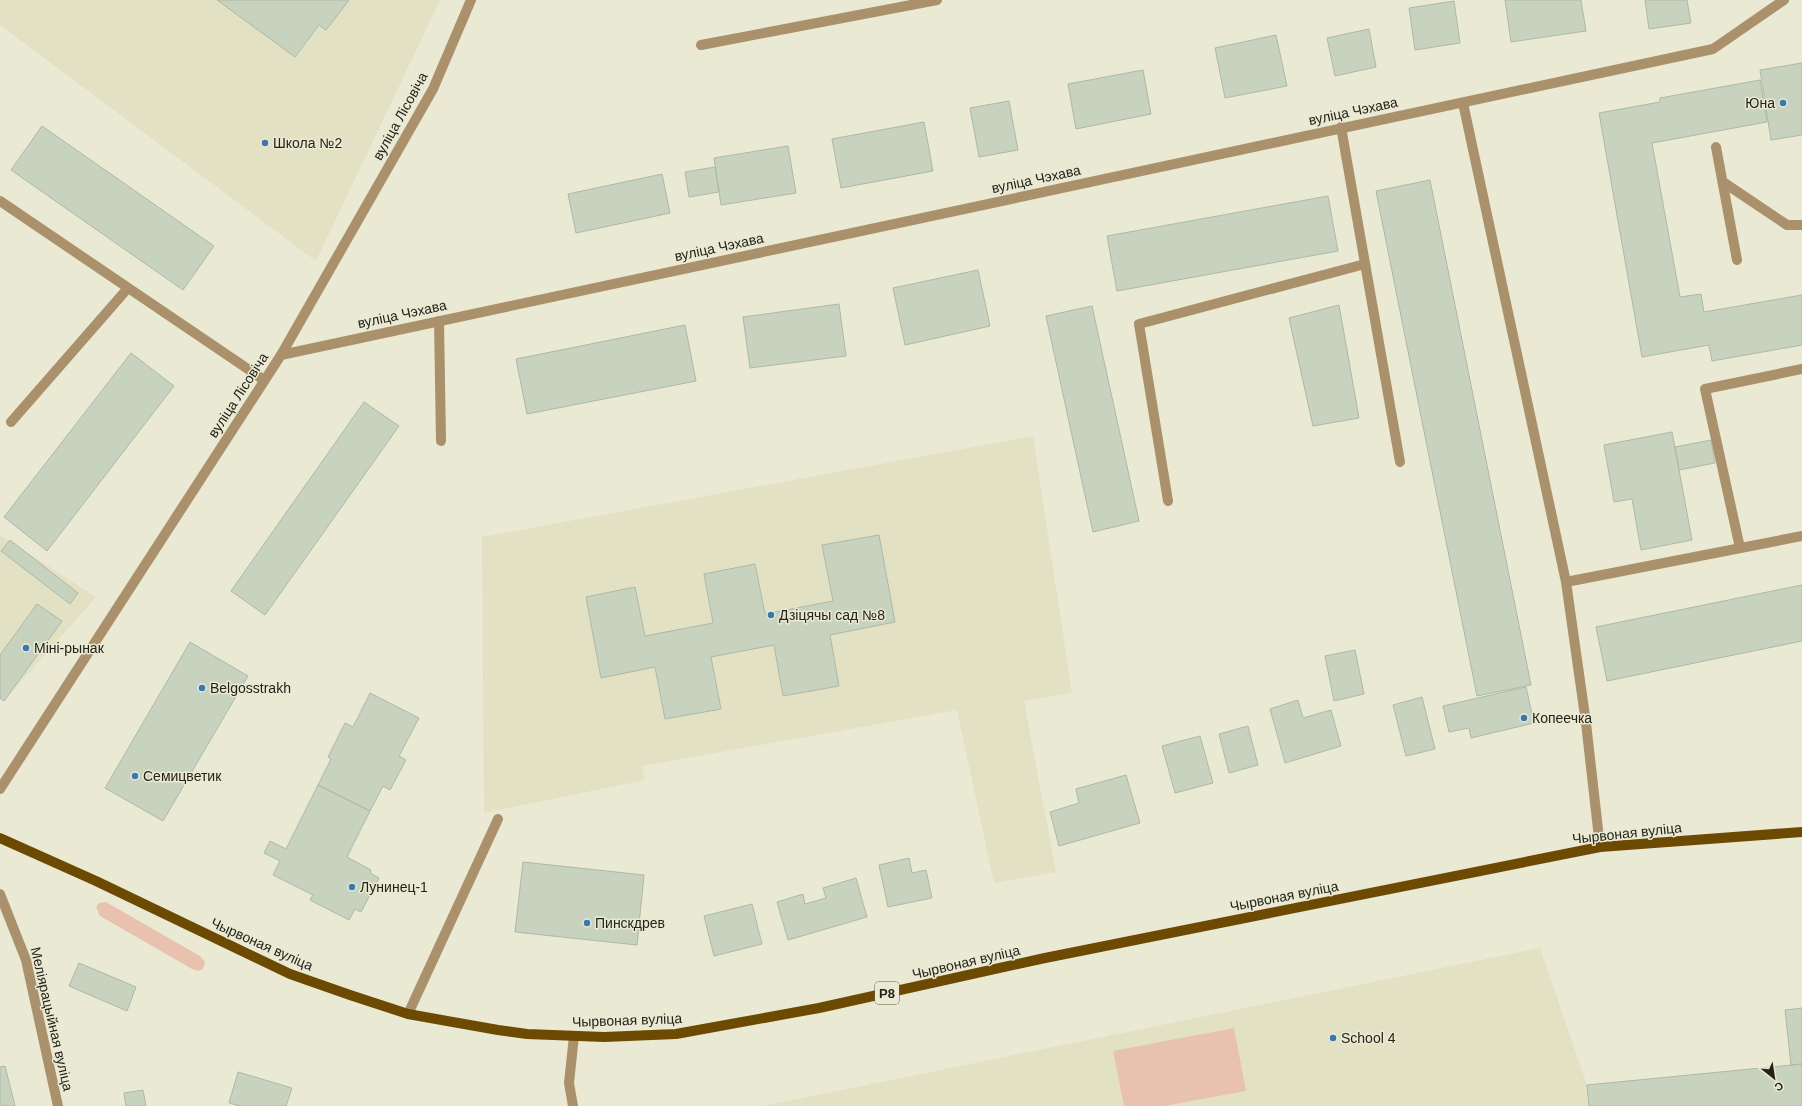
<svg xmlns="http://www.w3.org/2000/svg" width="1802" height="1106" font-family="Arial,sans-serif">
<style>
.built{fill:#e3e1c3}
.green{fill:#e8c2af}
.building{fill:#c7d3bf;stroke:#adb9a6}
.lines{fill:none;stroke-linecap:round;stroke-linejoin:round}
.service{stroke:#aa916b;stroke-width:10}
.minor{stroke:#aa916b;stroke-width:10}
.tertiary{stroke:#aa916b;stroke-width:10}
.primary{stroke:#6d4a02;stroke-width:10}
.poi-dot{fill:#367ab0;stroke:#eae9d3;stroke-width:1.5}
.labels{text-anchor:middle;stroke-width:3;stroke-linejoin:round;paint-order:stroke}
.shield{fill:#eae9d3;stroke:#5f5e52;stroke-width:1}
.shield-label{font-size:13px;font-weight:bold;fill:#23231a}
.poi-label{font-size:14px;fill:#23231a;stroke:#eae9d3;text-anchor:start}
.street-label{font-size:14px;fill:#23231a;stroke:#eae9d3}
</style>
<rect width="100%" height="100%" fill="#eae9d3"/>
<path class="built" d="M0,0H440L316,261L0,25Z
M1033,436L1072,693L1024,701L1056,872L994,883L957,710L642,766L645,780L484,813L482,537Z
M0,535L96,597L4,701L0,698Z
M1540,948L1587,1085L1791,1065L1802,1008V1106H763Z"/>
<path class="green" d="M106,902L200,956L205,962L203,969L198,971L192,969L100,916L96,907L99,903Z
M1234,1028L1246,1091L1164,1106H1124L1113,1051Z"/>
<path class="building" d="M217,0H349L326,30L319,25L295,57Z
M1505,0H1581L1586,31L1511,42Z
M1645,0H1687L1691,23L1649,29Z
M1454,1L1460,43L1415,50L1409,8Z
M1369,29L1376,67L1335,76L1327,38Z
M1276,35L1287,86L1225,98L1215,48Z
M1802,63V135L1771,140L1760,70Z
M1143,70L1151,114L1076,129L1068,84Z
M1760,80L1767,122L1652,143L1680,297L1701,294L1704,312L1802,295V345L1712,361L1709,345L1642,357L1599,113L1660,102V98Z
M1009,101L1018,150L979,157L970,108Z
M924,122L933,171L841,188L832,139Z
M42,126L214,246L183,290L11,170Z
M788,146L796,193L721,205L714,158Z
M715,167L719,192L689,197L685,172Z
M662,174L670,213L576,233L568,194Z
M1430,180L1531,685L1477,696L1376,191Z
M1328,196L1338,251L1117,291L1107,236Z
M978,270L990,326L905,345L893,288Z
M839,304L846,356L750,368L743,317Z
M1339,305L1359,418L1313,426L1289,318Z
M1092,306L1139,521L1093,532L1046,316Z
M685,325L696,381L527,414L516,359Z
M131,353L174,386L47,551L4,517Z
M364,402L399,426L265,615L231,591Z
M1672,432L1692,540L1641,550L1632,499L1614,502L1604,445Z
M1711,440L1715,463L1679,470L1675,447Z
M879,535L895,622L830,635L839,686L783,696L774,645L711,657L721,709L665,719L655,667L601,678L586,597L635,587L645,636L713,623L704,574L755,564L765,614L833,601L822,545Z
M10,540L78,593L70,604L1,551Z
M1802,585V641L1607,681L1596,627Z
M37,604L62,621L4,701L0,698V655Z
M190,642L248,676L163,821L105,788Z
M1355,650L1364,694L1334,701L1325,656Z
M1526,687L1534,723L1471,738L1469,728L1449,732L1443,706Z
M370,693L419,718L399,756L406,760L390,790L383,786L370,811L318,785L331,759L328,757L345,723L353,727Z
M1422,697L1435,749L1406,756L1393,705Z
M1298,700L1303,718L1331,710L1341,746L1285,763L1270,709Z
M1248,726L1258,765L1229,773L1219,734Z
M1200,736L1213,783L1175,793L1162,746Z
M1126,775L1140,823L1059,846L1050,812L1079,803L1076,789Z
M318,785L370,811L347,857L371,870L370,873L379,878L361,912L355,909L349,920L310,900L313,895L273,875L280,861L264,853L270,841L286,849Z
M909,858L912,873L926,870L932,898L888,907L879,865Z
M523,862L644,875L637,945L515,932Z
M856,878L867,917L788,940L777,902L803,894L805,904L826,898L823,888Z
M752,904L762,944L714,956L704,916Z
M79,963L136,987L127,1011L69,986Z
M1802,1008V1064L1791,1065L1785,1010Z
M1802,1064V1106H1589L1587,1085Z
M5,1066L15,1106H0V1067Z
M238,1072L292,1088L286,1106H240L229,1103Z
M143,1090L146,1106H126L124,1093Z"/>
<g class="lines">
<path class="service" d="M1463,103L1566,582L1586,723L1600,847
M1341,127L1400,462
M1716,147L1737,260
M1723,182L1787,225H1802
M0,201L264,380
M439,321L441,441
M11,422L128,288
M1168,501L1139,324L1365,264
M1740,548L1705,389L1802,369
M1566,582L1802,536
M408,1014L498,819
M573,1106L569,1083L574,1036"/>
<path class="minor" d="M701,45L937,0
M281,355L433,89L471,0"/>
<path class="tertiary" d="M0,789L281,355L1713,49L1784,0
M0,894L26,960L58,1106"/>
<path class="primary" d="M0,838L96,881L290,974L350,995L408,1014L498,1030L527,1034L604,1037L676,1034L819,1008L1045,958L1600,847L1802,832"/>
</g>
<g class="poi-dot">
<circle cx="1783" cy="103" r="4"/>
<circle cx="265" cy="143" r="4"/>
<circle cx="771" cy="615" r="4"/>
<circle cx="26" cy="648" r="4"/>
<circle cx="202" cy="688" r="4"/>
<circle cx="1524" cy="718" r="4"/>
<circle cx="135" cy="776" r="4"/>
<circle cx="352" cy="887" r="4"/>
<circle cx="587" cy="923" r="4"/>
<circle cx="1333" cy="1038" r="4"/>
</g>
<g class="labels">
<rect class="shield" x="875" y="982" width="24" height="22" rx="3"/>
<g class="shield-label">
<text x="887" y="998">Р8</text>
</g>
<g class="poi-label">
<text x="1775" y="108" text-anchor="end">Юна</text>
<text x="273" y="148">Школа №2</text>
<text x="779" y="620">Дзіцячы сад №8</text>
<text x="34" y="653">Міні-рынак</text>
<text x="210" y="693">Belgosstrakh</text>
<text x="1532" y="723">Копеечка</text>
<text x="143" y="781">Семицветик</text>
<text x="360" y="892">Лунинец-1</text>
<text x="595" y="928">Пинскдрев</text>
<text x="1341" y="1043">School 4</text>
</g>
<g class="street-label">
<text transform="translate(1353 111) rotate(-12)" y="5">вуліца Чэхава</text>
<text transform="translate(400 116) rotate(-61)" y="5">вуліца Лісовіча</text>
<text transform="translate(1036 179) rotate(-12)" y="5">вуліца Чэхава</text>
<text transform="translate(719 247) rotate(-12)" y="5">вуліца Чэхава</text>
<text transform="translate(402 314) rotate(-12)" y="5">вуліца Чэхава</text>
<text transform="translate(238 395) rotate(-57)" y="5">вуліца Лісовіча</text>
<text transform="translate(1627 833) rotate(-6)" y="5">Чырвоная вуліца</text>
<text transform="translate(1284 896) rotate(-11)" y="5">Чырвоная вуліца</text>
<text transform="translate(262 944) rotate(24)" y="5">Чырвоная вуліца</text>
<text transform="translate(966 962) rotate(-13)" y="5">Чырвоная вуліца</text>
<text transform="translate(52 1019) rotate(77)" y="5">Меліярацыйная вуліца</text>
<text transform="translate(627 1020) rotate(-2)" y="5">Чырвоная вуліца</text>
</g>
</g>
<g transform="translate(1774 1078) rotate(150)" stroke="#eae9d3" stroke-width="3" paint-order="stroke">
<path d="M0-3L7 15L0 10L-7 15Z" fill="#23231a"/>
<text y="-6" font-size="11" font-weight="bold" text-anchor="middle" fill="#23231a">С</text>
</g>
</svg>
